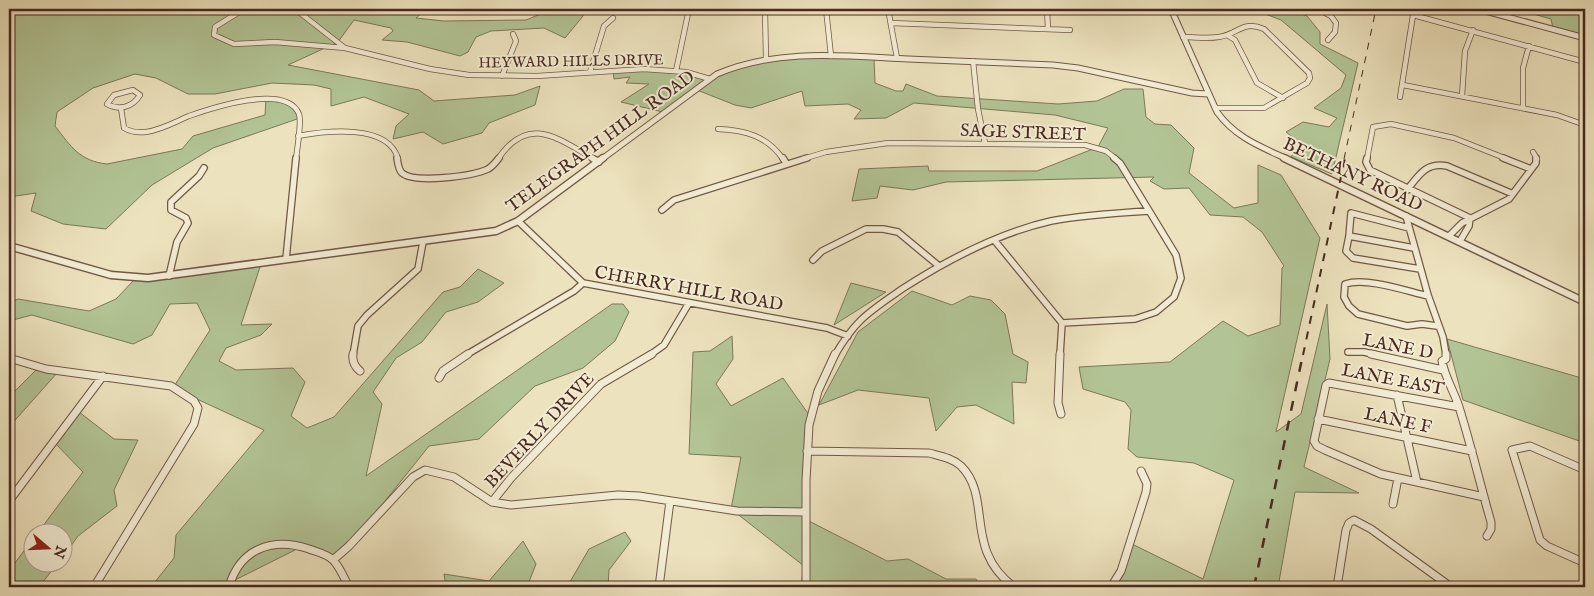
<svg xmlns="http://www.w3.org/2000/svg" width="1594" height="596" font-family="'IM FELL English',serif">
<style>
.green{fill:#b2c495;stroke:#7d775a}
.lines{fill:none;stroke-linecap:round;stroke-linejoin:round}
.minor-far2-casing{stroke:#715846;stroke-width:6}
.minor-far1-casing{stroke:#715846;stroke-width:8}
.minor-casing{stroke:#715846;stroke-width:9}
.tertiary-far1-casing{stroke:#715846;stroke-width:7}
.tertiary-casing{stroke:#715846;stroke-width:9}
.minor-far2{stroke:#f3ecd4;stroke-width:4.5}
.minor-far1{stroke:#f3ecd4;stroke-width:5.5}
.minor{stroke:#f3ecd4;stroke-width:7}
.tertiary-far1{stroke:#f3ecd4;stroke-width:5}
.tertiary{stroke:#f3ecd4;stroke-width:6}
.rail-far2{stroke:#482a1f;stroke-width:1;stroke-dasharray:7 7;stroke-linecap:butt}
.rail-far1{stroke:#482a1f;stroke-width:2;stroke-dasharray:8 8;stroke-linecap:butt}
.rail{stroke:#482a1f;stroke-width:2.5;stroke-dasharray:10 10;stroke-linecap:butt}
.labels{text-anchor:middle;stroke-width:4;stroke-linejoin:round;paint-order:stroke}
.far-street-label{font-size:15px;fill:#482a1f;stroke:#f3ecd4}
.street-label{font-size:18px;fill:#482a1f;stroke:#f3ecd4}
</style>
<rect width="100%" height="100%" fill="#ece2bd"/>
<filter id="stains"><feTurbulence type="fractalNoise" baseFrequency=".004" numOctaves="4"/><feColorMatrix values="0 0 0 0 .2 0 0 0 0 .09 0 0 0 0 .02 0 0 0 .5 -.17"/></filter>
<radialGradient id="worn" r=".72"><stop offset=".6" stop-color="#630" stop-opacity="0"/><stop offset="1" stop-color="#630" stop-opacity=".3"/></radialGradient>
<path class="green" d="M11,9H426L416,18L444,21L526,20L553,9H582L583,16L565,38L544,28L491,31L476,37L468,52L460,56L407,42L382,40L393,31L391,28L354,20L338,42L288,65L419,90L434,101L515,95L540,86L535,105L489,123L482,133L443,144L423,132L393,139L396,126L409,114L364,97L331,106V89L314,85L272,83L215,94H188L156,78L135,74L93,88L57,112L55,126C71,147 80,161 107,164L182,149L193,136L265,115L266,99L294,103L300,118L213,148L152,185L106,229L63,224L31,211L36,193L9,197V11Z
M1223,9H1287L1307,16L1320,32V44L1358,63L1332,174L1291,157L1300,143L1286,132L1303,122L1329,127L1337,118L1314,108L1341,88L1346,75L1281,20L1260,12Z
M1516,9H1585V35L1553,28L1551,19Z
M825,56L874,58L875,83L896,91H903L906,84L937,96L1058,104L1097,101L1124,89H1143L1146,117L1155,124L1171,125L1194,148L1189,173L1234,208L1258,203V165L1281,175L1320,238L1276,432L1301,414L1327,304L1330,359L1304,467L1359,493L1295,492L1278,587H1118L1113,580L1130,543L1203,579L1234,480L1194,463L1137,457L1128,449L1131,410L1125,402L1083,389L1079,367L1170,362L1223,321L1248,336L1280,325L1282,268L1284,266L1262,232L1243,217L1210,215L1189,188L1164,189L1150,181L1154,177L946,182L913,190L880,186L877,198L852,201L859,169L928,166L929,171H1037L1098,147L1108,128L1055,115L914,103L886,118L854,119L861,110L848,104L805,106L802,91L751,108L735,105L697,90L667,113L621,102L649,84L626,83L630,77L614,79L613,70H664L713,78L752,61Z
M262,261L241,325L272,324L261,335L226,348L219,361L236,370L293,368L305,382L291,416L307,428L334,417L443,292L460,287L478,269L504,283L478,302L446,312L422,342L396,358L373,392L382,404L366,476L612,304H623L629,312L615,341L583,368L535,386L479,439L429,446L338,560L299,548L231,582V587H151L174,558L176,535L264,430L173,388L210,330L197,303L170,304L152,335L133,344L32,315L9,321V303L18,299L89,311L116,299L135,279Z
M851,283L886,292L834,325Z
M912,291L952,305L970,296L991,300L1005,314L1013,354L1028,362L1026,383L1012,382L1014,424L976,405L957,407L936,431L929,398L858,390L819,405L858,332Z
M732,336L733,359L716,384L731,406L783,378L812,419L803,518L887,561L908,559L946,579H976L981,587H801L804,566L731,509L741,457L689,454L693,352L710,351Z
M1447,339L1585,379V443L1463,400Z
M38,368L57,373L9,427V397Z
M79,412L114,439L138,440L114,490L117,506L78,536L63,557L62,534H37L83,472L54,442Z
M625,532L631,541L609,570L608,587H567L589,549Z
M32,540V564H57L39,587H9V571Z
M523,541L536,564L527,587H446L444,574L489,581Z"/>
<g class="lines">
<defs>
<path id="minor-far2" d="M244,9L215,27L214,35L234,44L275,42L345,48L430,69L469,75L537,76L644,69L686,72L710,79
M295,9L345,48
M765,9L766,60
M826,9L831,56
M888,9L897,58
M1047,9L1048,29
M1318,9L1331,16L1336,23L1335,32L1328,40
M1325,12L1337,9
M1413,15L1585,62
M891,23L1070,30
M1227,35L1235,40L1257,83L1283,98
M1183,37C1195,37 1207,39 1219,37C1238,34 1243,20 1264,29L1309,73L1310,78L1307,83L1264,108H1215
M973,61L978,109L985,143
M676,71L689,9
M590,72L604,26L613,18
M1585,72L1583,83L1585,105
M502,76L516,41L513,34
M1403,85L1557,115L1585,125
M133,90L140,95C133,107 119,111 107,104L114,95Z
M1462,96L1465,51L1473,30
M1400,97L1414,9
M121,108L124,128C131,132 138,133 146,132C161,130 175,122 189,116C212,108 286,83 299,114C302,122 297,149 296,159
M1523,108V68L1529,46
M718,129C745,130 767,136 783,159
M298,136C325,131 389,123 398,159
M1533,152L1537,159
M498,159C528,114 557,138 594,159
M803,159L826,152L888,143L1085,145L1106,151L1116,159
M1367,159L1373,127L1391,124L1454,138L1507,159"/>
<path id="minor-far1" d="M397,158C398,163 398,169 402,173C415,184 473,176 488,169C493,166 496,162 499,158
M592,158L599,162
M783,158L786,163
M1367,158L1366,162L1370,170L1470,218
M1503,158L1531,169
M1407,190C1419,175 1426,162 1447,166L1513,194
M662,210L674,200L807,158
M1406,216L1428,295L1443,337L1446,355
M518,221L583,283L827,328L848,336
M1349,236L1351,213L1409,228
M1449,236L1462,223L1509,199L1536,163V158
M995,241L1062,323L1060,355
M1460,241L1469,226L1470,218
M1414,248L1349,236L1346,251L1353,258L1420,269
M286,259L296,158
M813,260L822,251L866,229H883L898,232L939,266
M169,276L177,242L188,223L186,218L171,210V202L199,176L204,168
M1428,296C1406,291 1367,277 1345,284L1344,297L1349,306L1358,314L1407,326L1422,324L1437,326
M1062,323L1135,319L1156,312L1174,297L1181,278L1176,255L1120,163L1114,158
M1348,352H1364L1377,355
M353,355L358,326L367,315L418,269L423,242
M466,355L574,291L583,283
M650,355L664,345L689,303
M835,355C842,343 850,331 860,321C872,309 888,299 902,289C947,260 998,233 1051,221C1083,215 1116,213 1149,211"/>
<path id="minor" d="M353,354C352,361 354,366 360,371
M1060,354L1058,403L1061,414
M1371,354L1443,370
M1446,354V359L1442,361C1445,378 1454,391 1459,407C1471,445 1480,484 1491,522V529L1487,536
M9,358L46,369L171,386L194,401L198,408L194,424L94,587
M439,378L443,371L468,354
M1397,395L1417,482
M1459,407L1329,383L1326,385L1314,441L1317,446L1325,450L1381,474L1484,497
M1318,419L1472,451
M807,451L929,453C940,456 952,458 961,466C993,498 963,549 1014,587
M1585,470L1530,446L1512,450L1540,540L1547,546L1585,563
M9,501L103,376
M492,502L511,478L601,384L652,354
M1393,504L1398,478
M333,560L349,546L413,477L425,470L454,477L492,502L511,505L618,495L639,496L737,511L806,512
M229,587C240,548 273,537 309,549C317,552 327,554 333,560C340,567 344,578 349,587
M659,587L670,501
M806,587V481L809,425L818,391L835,354
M1111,587L1121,571L1146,492L1147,484L1141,471
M1337,587L1346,530L1349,523L1354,520L1371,529L1451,587"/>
<path id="tertiary-far1" d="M1171,9L1217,112C1235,137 1259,146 1287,159
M1478,9L1585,38
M602,159L717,74C777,48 845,56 908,59C957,61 1005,63 1053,65L1078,68L1192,93L1208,94"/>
<path id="tertiary" d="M1284,158L1585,302
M9,246L111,275L148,278L496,231L518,221L603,158"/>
</defs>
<use href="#minor-far2" class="minor-far2-casing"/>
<use href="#minor-far1" class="minor-far1-casing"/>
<use href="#minor" class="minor-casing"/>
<use href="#tertiary-far1" class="tertiary-far1-casing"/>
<use href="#tertiary" class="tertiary-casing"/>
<use href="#minor-far2" class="minor-far2"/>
<use href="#minor-far1" class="minor-far1"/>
<use href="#minor" class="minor"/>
<use href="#tertiary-far1" class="tertiary-far1"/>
<use href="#tertiary" class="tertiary"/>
<path class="rail-far2" d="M1344,159L1376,9"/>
<path class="rail-far1" d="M1303,355L1345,158"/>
<path class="rail" d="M1254,587L1303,354"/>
</g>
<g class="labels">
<g class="far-street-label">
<text transform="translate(571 61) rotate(-1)" y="5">HEYWARD HILLS DRIVE</text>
</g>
<g class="street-label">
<text transform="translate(1023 132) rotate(2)" y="6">SAGE STREET</text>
<text transform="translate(600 141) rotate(-36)" y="6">TELEGRAPH HILL ROAD</text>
<text transform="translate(1353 174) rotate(25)" y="6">BETHANY ROAD</text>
<text transform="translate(689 288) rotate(10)" y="6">CHERRY HILL ROAD</text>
<text transform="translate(1398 346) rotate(11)" y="6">LANE D</text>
<text transform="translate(1393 379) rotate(11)" y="6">LANE EAST</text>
<text transform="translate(1398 420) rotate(12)" y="6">LANE F</text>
<text transform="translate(539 430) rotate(-47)" y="6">BEVERLY DRIVE</text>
</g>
</g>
<rect width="1594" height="596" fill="none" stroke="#ece2bd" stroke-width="30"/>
<rect x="10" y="10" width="1574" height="576" fill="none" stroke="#482a1f" stroke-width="2.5"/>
<rect x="15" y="15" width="1564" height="566" fill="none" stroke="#482a1f"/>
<g transform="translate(48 548) rotate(109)"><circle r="24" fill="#f3ecd4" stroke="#af9e8c"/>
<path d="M0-4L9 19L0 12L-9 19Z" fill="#8f2418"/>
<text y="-8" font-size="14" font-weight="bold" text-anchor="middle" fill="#482a1f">N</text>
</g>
<rect width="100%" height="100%" filter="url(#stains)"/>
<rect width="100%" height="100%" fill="url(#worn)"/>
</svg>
